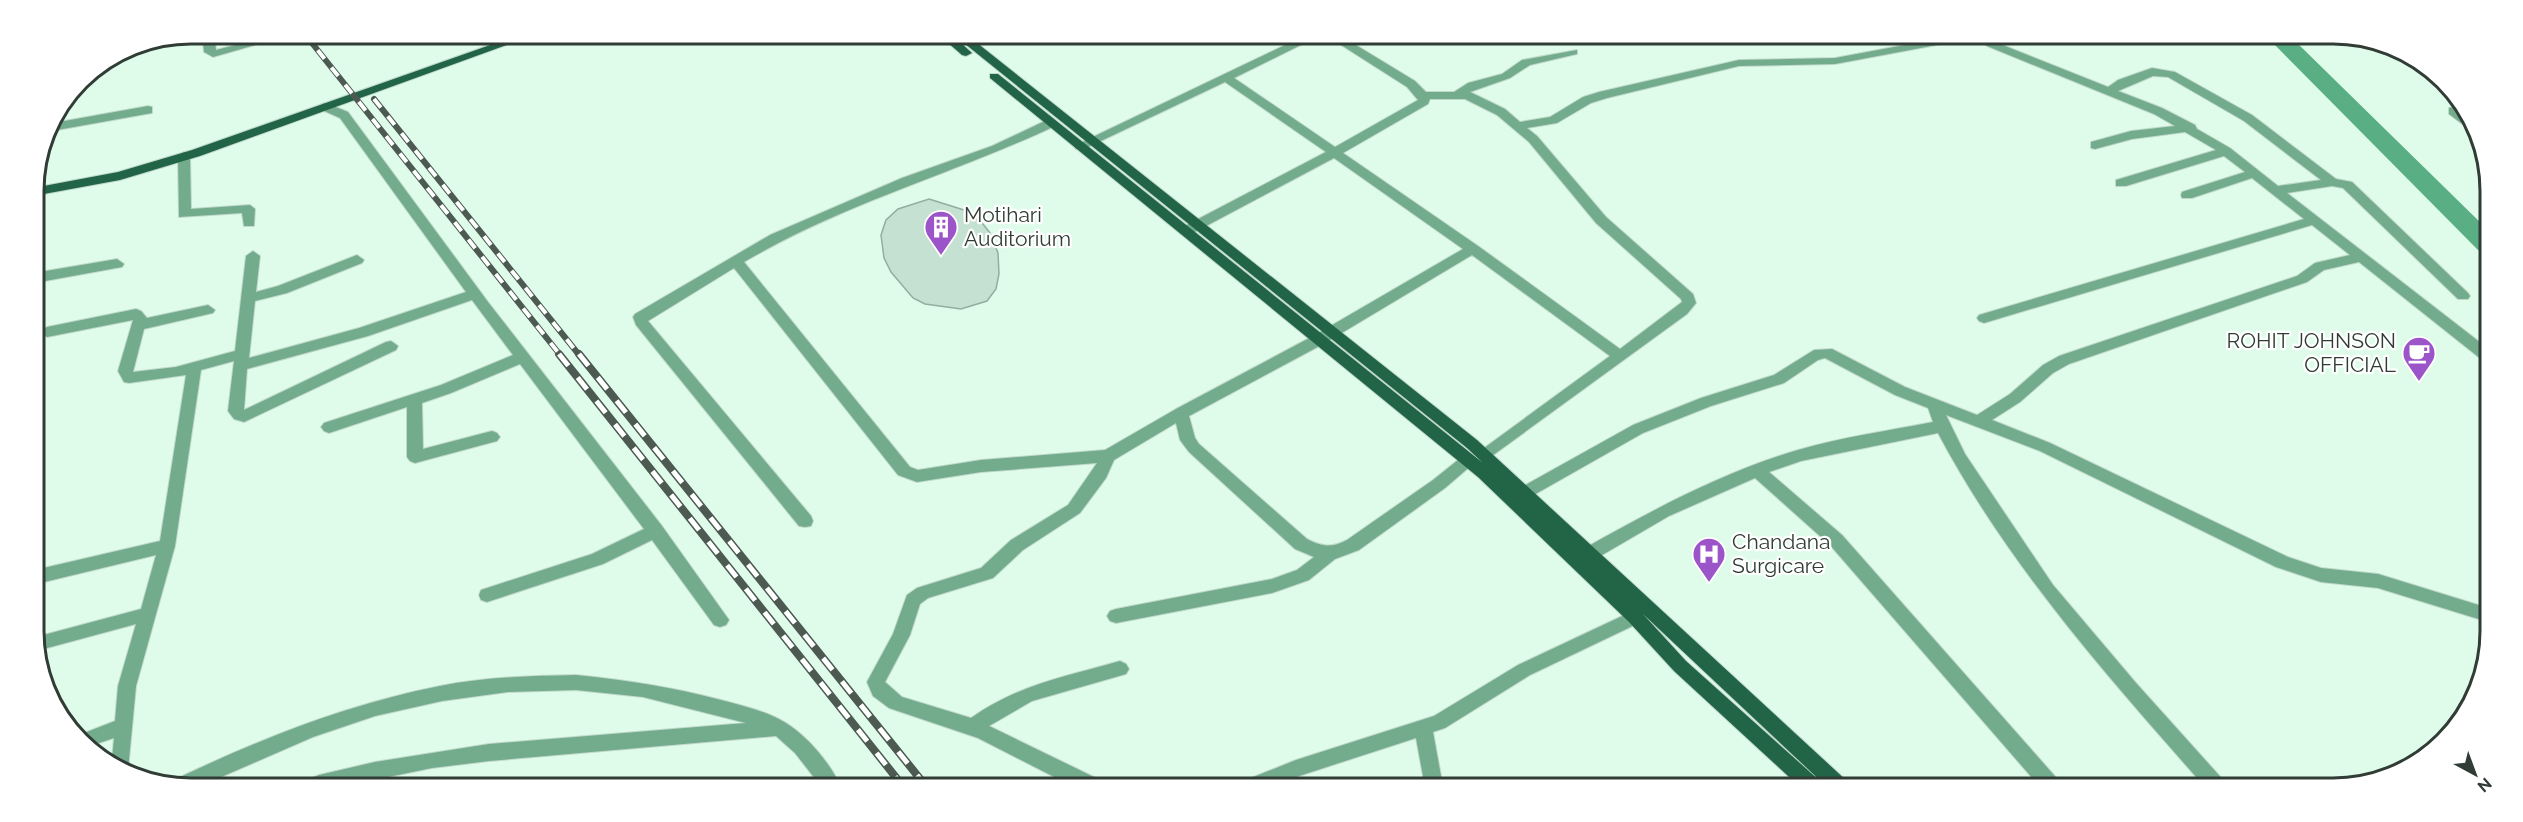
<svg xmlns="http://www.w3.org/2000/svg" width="2523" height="822" font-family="Raleway,sans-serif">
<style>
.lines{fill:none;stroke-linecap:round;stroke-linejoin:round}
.river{fill:#5aae84;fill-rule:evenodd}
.building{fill:#c5e1d1;stroke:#93ae9f;stroke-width:1.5}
.minor-casing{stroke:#c0d9ca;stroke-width:2}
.major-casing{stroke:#c0d9ca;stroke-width:2}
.minor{fill:#73ab8d;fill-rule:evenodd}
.major{fill:#226446;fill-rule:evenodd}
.rail-far1-casing{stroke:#4c5a52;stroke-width:6}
.rail-casing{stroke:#4c5a52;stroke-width:8}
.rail-far1{stroke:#fff;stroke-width:4;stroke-dasharray:11;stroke-linecap:butt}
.rail{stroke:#fff;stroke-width:5;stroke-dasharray:15;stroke-linecap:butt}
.labels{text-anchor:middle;stroke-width:4.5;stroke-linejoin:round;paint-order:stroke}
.poi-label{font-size:21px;fill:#303c35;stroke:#fff;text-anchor:start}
.rim{fill:none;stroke:#303c35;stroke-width:3}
</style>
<rect width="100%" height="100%" fill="#dffceb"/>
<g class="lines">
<path class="river" d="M2268,38H2292L2487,229V252L2478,250Z"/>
</g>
<path class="building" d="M929,199L964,210L983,224L990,233L998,253L999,274L996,289L987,301L961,309L925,304L913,298L891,272L884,258L881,235L886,220L898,209Z"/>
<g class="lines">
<defs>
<path id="minor" d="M202,33H214L216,50L270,36L276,39L213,57L204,52Z
M1304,36H1319L1234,78L1335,147L1418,100L1407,87L1327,36H1341L1415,81L1426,92H1454L1468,83L1502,74L1522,60L1577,50V54L1530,65L1510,78L1470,92L1505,109L1520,122L1550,117L1583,97L1599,92L1739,60L1835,58L1942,38H1990L1995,42L2108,87L2118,80L2152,68L2175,72L2252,115L2336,179L2352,182L2468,293L2470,296L2468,299H2458L2343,188L2332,186L2287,193L2486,347V360L2481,359L2359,262L2324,270L2307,282L2069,364L2053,373L2020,402L1992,420L2050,443L2288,557L2321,568L2378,574L2485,607V621L2378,588L2321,582L2276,567L2040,451L1946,415L1965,454L2053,585L2136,683L2225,782L2227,788H2206C2108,677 2008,565 1938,433L1801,461L1769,472L1842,535L2060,782L2062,788H2041L1830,545L1755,478L1669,516L1597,558L1591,560L1585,558L1583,553L1585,548C1653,510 1723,472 1798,450C1841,437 1888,431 1933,422L1928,408L1895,395L1825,358L1818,360L1784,383L1711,406L1643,433L1532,496H1520L1518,492L1520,488L1633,425L1701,398L1774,375L1814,350L1832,349L1905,387L1977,415L2010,394L2043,365L2059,356L2297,276L2315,263L2350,255L2312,225L1984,323L1979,321L1977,318L1979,315L2304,219L2252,178L2192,198H2182L2181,195L2182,192L2245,172L2224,156L2126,186H2116V180L2216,150L2185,132L2132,139L2095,149L2091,148V142L2131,131L2175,126L2154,114L1987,46L1982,42L1942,44L1835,64L1739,66L1607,98L1591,103L1557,123L1527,128L1537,136L1606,217L1693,294L1696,303L1687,314L1485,461L1480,459L1477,455L1480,451L1610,356L1472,255L1325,343L1189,416L1195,438L1199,444L1307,539C1322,547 1332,548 1347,540L1433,480L1463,456H1473L1476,460L1473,464L1445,488L1359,550L1335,559L1309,580L1272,593L1116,623L1110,621L1107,616L1110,611L1116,609L1272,579L1297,570L1314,557L1295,549L1189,452L1180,440L1176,423L1114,460L1106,478L1080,513L1023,550L993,578L928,598L920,604L910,635L885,682L902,697L971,718C1020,684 1064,677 1120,661L1126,664L1129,669L1126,674L1032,701L989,726L1100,780L1102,786H1072L978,738L889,708L873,696L867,682L893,634L907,595L917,588L981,568L1011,540L1068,505L1097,463L981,472L917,482L898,475L734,268L648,321L811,516L813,521L811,526L805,527L799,526L636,325L633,317L635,314L770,235L902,178L992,146L1047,120H1055V126C953,174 842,204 744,262L910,467L918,470L981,460L1105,450L1176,409L1315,335L1463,249L1334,158L1191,234H1181L1179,231L1181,228L1326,152L1225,82L1084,149H1076L1074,146ZM2153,76L2168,77L2244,121L2321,180L2278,186L2230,148L2197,129L2195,125L2162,108L2118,91ZM1430,99H1465L1497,115L1529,142L1596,223L1681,299L1682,302L1620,349L1478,246L1343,153L1428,104Z
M326,103L348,112L488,302L662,526L729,620L726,625L720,627L714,625L652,540L603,564L487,602L481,600L479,595L481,590L592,554L644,529L520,364L451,393L422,403L423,449L492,431L497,433L500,437L497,441L415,463L410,461L407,457V407L329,433L324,431L321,427L324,423L441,385L513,355L472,300L368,336L247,369L244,410L386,342L391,341L398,346L396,350L244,422L234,419L228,411L234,361L201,370L175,546L136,686L128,770L112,760L114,738L90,746L74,737L115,721L118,686L136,624L36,651V637L141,609L156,555L36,584L35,570L160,541L186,375L129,383L124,382L118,371L133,320L47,337L40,332L47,327L136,309L141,311L147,318L208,305L215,310L213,313L144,329L133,372L176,367L235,351L246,256L253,251L260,256L256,292L278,286L352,257L357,255L364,260L362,263L287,293L255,301L249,358L359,328L466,292L340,118L322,110V104Z
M148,106L152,107V113L46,132L48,124Z
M2453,107L2464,113L2470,126H2465L2449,114V108Z
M184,152L190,156L191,209L250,205L255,209L254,226H244L242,213L179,217L178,156Z
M117,259L124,264L122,267L34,283V273Z
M1635,610L1641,612L1644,617L1641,622L1530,675L1445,728L1433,732L1443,787H1425L1416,738L1299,776L1274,786H1244L1246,780L1296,760L1434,716L1518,665Z
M576,675C626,680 672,687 721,700C743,706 766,711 786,723C807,736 830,763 840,785H820L795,753L776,736L489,761L432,768L354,784H310L312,778L319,775L375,762L489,744L746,723L643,697L576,690L508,692L442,701L375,716L313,737L205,784H176L178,778C263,738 348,704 440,686C484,677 530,676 576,675Z"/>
<path id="major" d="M521,34H537L200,156L120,180L33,196V188L118,172L192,150Z
M939,35H952L972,53L966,56L962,55Z
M954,35H967L1477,440L1848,782L1850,788L1827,787L1643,614L1686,661L1820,781L1822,787H1800L1674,671L1629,622L1478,477L990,78V74H998L1483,463L1467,448Z"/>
</defs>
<use href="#minor" class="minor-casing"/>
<use href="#major" class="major-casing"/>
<use href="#minor" class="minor"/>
<use href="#major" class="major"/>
<defs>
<path id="rail-far1" d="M304,33L561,356
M374,99L580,356"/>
<path id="rail" d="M559,354L902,785
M579,354L925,785"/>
</defs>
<use href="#rail-far1" class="rail-far1-casing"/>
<use href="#rail" class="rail-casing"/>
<use href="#rail-far1" class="rail-far1"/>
<use href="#rail" class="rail"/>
</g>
<defs>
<symbol id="building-pin" viewBox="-11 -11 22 30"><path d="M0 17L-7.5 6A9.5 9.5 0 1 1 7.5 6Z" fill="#9c55c9" stroke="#fff"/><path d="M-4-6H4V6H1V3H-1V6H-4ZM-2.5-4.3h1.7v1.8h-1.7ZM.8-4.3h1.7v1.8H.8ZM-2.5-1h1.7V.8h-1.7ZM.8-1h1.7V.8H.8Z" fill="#fff"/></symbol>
<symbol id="cafe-pin" viewBox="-11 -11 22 30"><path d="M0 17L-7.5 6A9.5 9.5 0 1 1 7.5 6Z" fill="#9c55c9" stroke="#fff"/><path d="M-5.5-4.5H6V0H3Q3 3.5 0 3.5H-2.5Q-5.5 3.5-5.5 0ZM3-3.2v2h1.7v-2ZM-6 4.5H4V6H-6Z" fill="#fff"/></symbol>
<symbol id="hospital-pin" viewBox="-11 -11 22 30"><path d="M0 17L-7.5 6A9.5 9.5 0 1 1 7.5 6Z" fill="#9c55c9" stroke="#fff"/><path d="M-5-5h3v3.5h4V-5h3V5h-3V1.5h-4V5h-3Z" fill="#fff"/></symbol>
</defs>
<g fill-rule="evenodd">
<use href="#building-pin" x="922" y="208" width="38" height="52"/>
<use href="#cafe-pin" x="2400" y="334" width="38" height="52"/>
<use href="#hospital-pin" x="1690" y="535" width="38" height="52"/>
</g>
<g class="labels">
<g class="poi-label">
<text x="964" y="222">Motihari<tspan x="964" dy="24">Auditorium</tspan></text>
<text x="2396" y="348" text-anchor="end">ROHIT JOHNSON<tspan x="2396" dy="24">OFFICIAL</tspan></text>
<text x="1732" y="549">Chandana<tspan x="1732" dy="24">Surgicare</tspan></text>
</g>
</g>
<path d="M0 0H2523V822H0ZM191 44H2333A147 147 0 0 1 2480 191V631A147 147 0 0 1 2333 778H191A147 147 0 0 1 44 631V191A147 147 0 0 1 191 44Z" fill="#fff" fill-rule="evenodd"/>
<path class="rim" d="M191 44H2333A147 147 0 0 1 2480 191V631A147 147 0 0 1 2333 778H191A147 147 0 0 1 44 631V191A147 147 0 0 1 191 44Z"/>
<g transform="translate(2475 774) rotate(139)" stroke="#ffffff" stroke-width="4.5" paint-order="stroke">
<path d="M0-4.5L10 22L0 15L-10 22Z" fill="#303c35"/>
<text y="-9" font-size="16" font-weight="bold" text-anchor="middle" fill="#303c35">N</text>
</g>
</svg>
